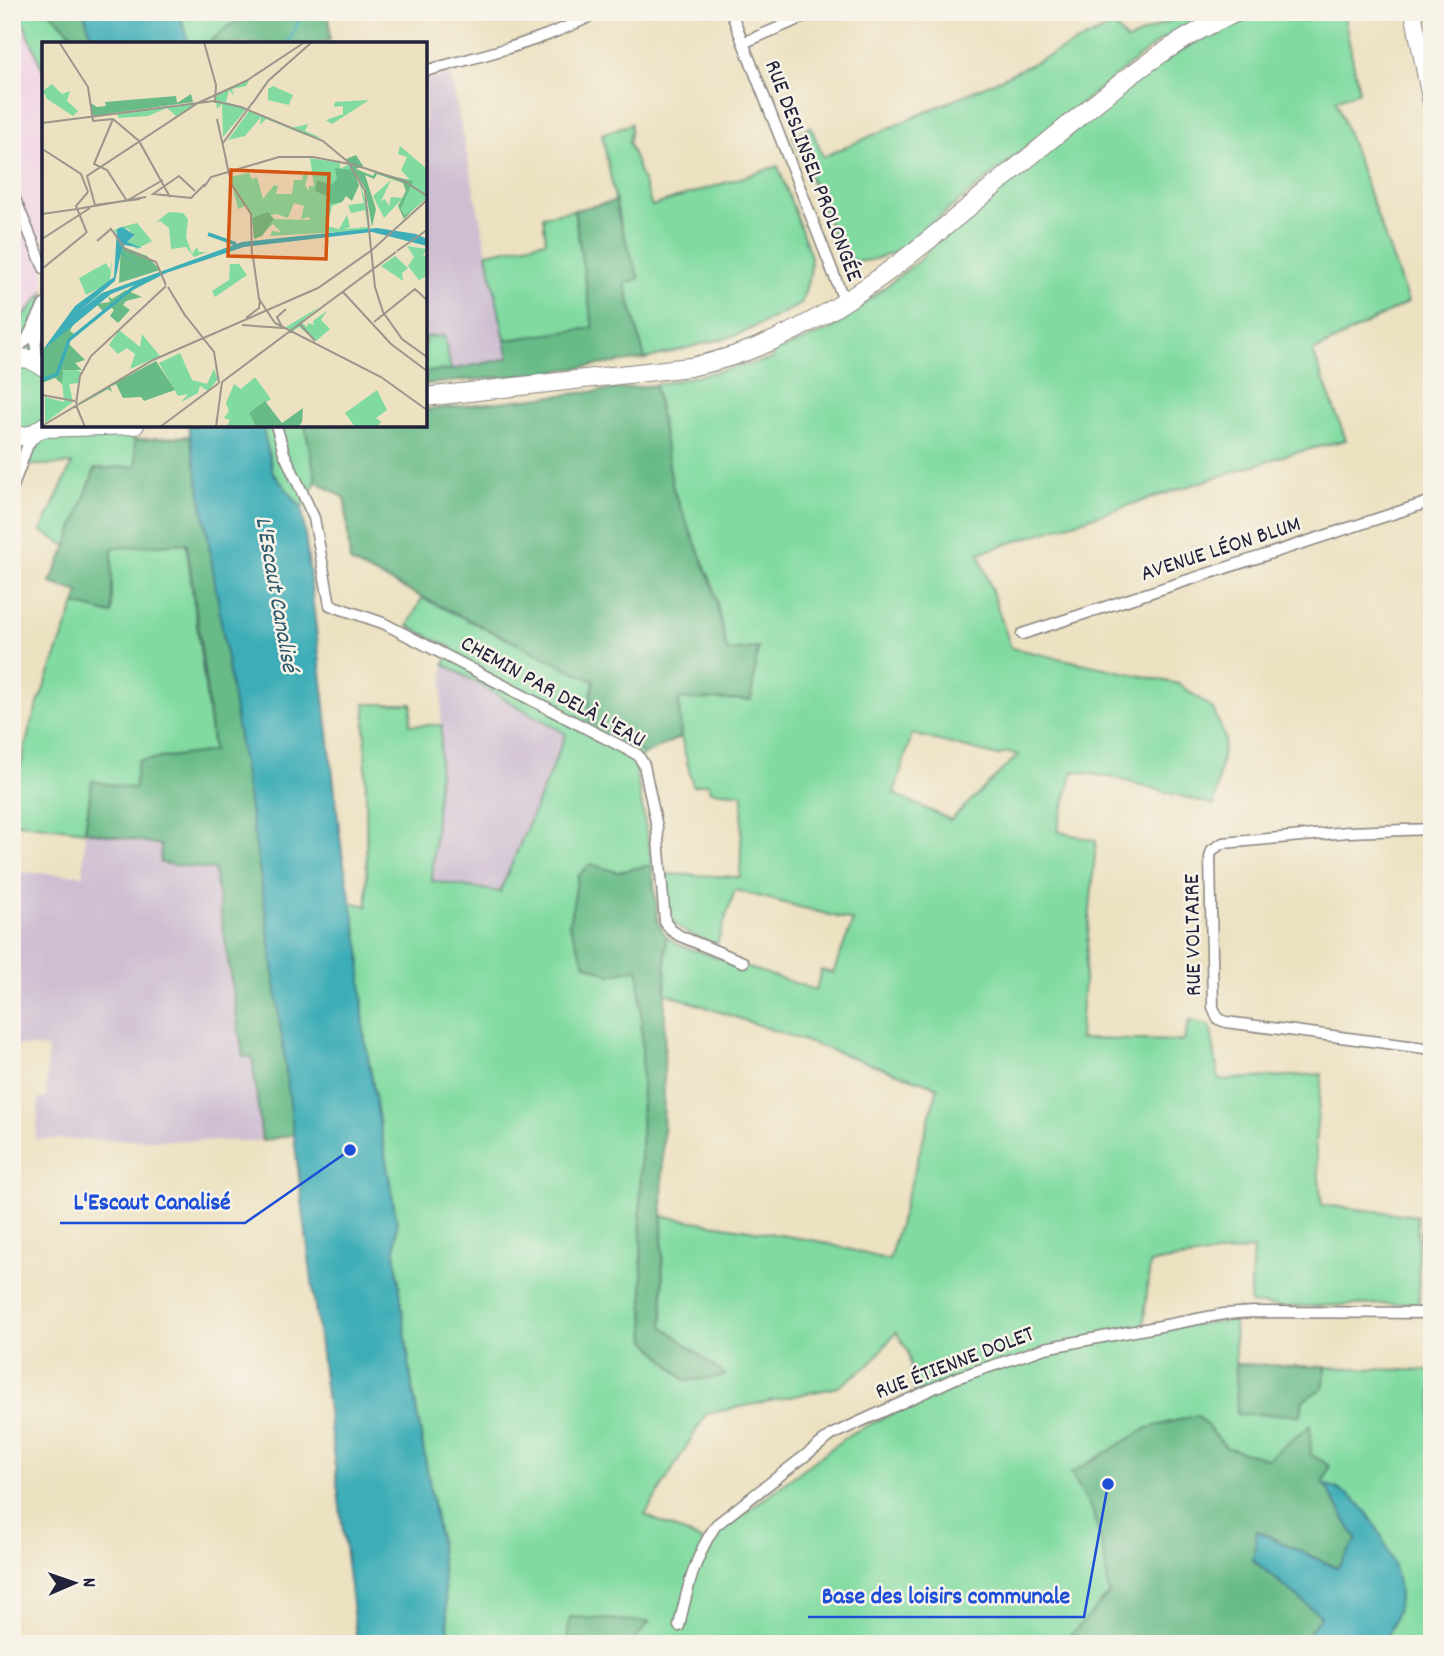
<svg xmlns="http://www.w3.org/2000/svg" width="1444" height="1656" font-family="Dekko,sans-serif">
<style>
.built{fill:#f0d0e5}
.industrial{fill:#cebed2}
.green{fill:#81dba1;stroke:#527e6e;stroke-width:2;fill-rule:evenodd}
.forest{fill:#68bb87;stroke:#456e61;stroke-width:2}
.water{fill:#3dadb7;stroke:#306879;stroke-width:2}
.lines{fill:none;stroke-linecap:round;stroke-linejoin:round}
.stream{stroke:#3dadb7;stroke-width:3.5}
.minor-casing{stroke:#87827e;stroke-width:13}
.secondary-casing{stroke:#87827e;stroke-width:18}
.primary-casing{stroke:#87827e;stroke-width:20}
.minor{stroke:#fff;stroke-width:10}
.secondary{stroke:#fff;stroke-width:16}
.primary{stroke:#fff;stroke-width:18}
.labels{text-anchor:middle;stroke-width:5;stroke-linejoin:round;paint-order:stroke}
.street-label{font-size:23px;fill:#22223b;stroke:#f7f3e8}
.water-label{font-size:24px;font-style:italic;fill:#2d5a6d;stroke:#f7f3e8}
.inset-river{fill:none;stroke:#3dadb7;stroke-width:3.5}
.inset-road{fill:none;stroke:#9b958b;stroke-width:2}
.view{fill:#d45411;fill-opacity:0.15;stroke:#d45411;stroke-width:3.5}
.inset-edge{fill:none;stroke:#22223b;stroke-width:3.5}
.leader{fill:none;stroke:#1d4ed8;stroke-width:2.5}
.callout-dot{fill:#1d4ed8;stroke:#f7f3e8;stroke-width:2.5}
.callout-label{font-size:24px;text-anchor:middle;font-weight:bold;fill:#1d4ed8;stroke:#f7f3e8;stroke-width:5;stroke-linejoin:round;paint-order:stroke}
</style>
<rect width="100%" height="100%" fill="#f7f3e8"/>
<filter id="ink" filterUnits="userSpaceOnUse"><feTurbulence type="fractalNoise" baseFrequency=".0143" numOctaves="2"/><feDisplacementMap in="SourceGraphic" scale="14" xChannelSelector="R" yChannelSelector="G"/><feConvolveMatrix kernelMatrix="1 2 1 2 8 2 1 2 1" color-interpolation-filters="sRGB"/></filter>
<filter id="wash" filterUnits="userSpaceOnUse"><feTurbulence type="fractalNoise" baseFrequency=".00686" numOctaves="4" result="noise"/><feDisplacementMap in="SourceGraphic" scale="28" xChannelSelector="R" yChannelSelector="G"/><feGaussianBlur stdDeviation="1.57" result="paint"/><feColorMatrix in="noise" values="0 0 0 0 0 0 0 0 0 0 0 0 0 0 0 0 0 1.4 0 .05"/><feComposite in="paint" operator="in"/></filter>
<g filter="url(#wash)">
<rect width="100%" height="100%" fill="#ece1c1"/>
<path class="built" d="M12,12H19L44,73V292L12,330Z"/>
<path class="industrial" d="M450,74L509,358L451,370L444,336L425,337V81Z
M444,664L566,734L500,892L432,882Z
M85,831L161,845L160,863L214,870L242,1057H252L262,1141L36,1139L39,1099L46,1098L48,1048L12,1045V872L83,875Z"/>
<path class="green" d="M19,12H50L71,33L73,44H44V73Z
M200,12H255L229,26L207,44H189L181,19Z
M1188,12H1212L1158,42L896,252C878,258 853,270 840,251L793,136L811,127L823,157L981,88L1114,25L1127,41Z
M1268,12H1343L1359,91L1336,100L1408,302L1313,352L1346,440L1286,455L979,553L1011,648L1179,684L1213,709L1225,738L1214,805L1115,778L1073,771L1057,831L1096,841L1079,1039L1184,1041L1189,1021L1210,1025L1219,1080L1322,1074L1315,1143L1322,1205L1417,1216L1419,1303L1286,1307L1250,1304L1253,1249L1150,1263L1143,1331L1234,1320L1237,1414L1303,1400L1323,1388L1326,1367L1432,1371V1644H632L648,1623L570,1617L567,1644H450L439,1537L411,1379L395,1251L397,1223L364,1034L360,950L350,902L367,906L365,704H412L410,725H442L432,881L500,892L566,734L444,664L452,648L408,626L422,598L594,681L587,720L645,754L634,760L652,865L618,872L611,975L638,968C647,1058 638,1148 641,1238C641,1272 644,1306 646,1340L685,1381L724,1375L663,1327L662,1216L817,1241L889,1260L938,1087L665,993L666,936L679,945L816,990L821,970L833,973L853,921L735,890L717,944C670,928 667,926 665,874L740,877L743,794L711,791L708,783L693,786L681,737L679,699L758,648L727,651L713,586L673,489L655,385L773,359L772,353L832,329L922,258L934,243C989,196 1044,150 1101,107C1156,66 1201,31 1268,12ZM912,734L998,756L1008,752L1018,755L951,820L894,794ZM896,1332L908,1351L916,1402L850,1434L717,1534L709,1544L645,1515L706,1414L838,1387L870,1364Z
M631,124L629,143L652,206L778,166L811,257L810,274L801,304L740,334L645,359L625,284L638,277L619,219L602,134Z
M574,210L593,328L505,340L487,253L546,241L543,216Z
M44,292V425H130L134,440L137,466L95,469L67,546L41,531L72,464L12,466V330Z
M444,336L451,370L425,372V337Z
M262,425H305L316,481L302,508L273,473Z
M186,543L213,751L139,761L135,789L92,781L85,831L12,822V803L31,723L75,604L111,614V548Z"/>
<path class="forest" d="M50,12H84L94,44H73L71,33Z
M255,12H329L330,40L319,44H207L229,26Z
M616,201L619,220L639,278L625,284L645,359L514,376L425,384V372L451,370L509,358L505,340L593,328L574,210Z
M655,385L673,489L713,586L727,651L758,648L751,700L679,699L681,737L645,754L586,720L594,681L350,562L345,498L316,481L305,425H425V410Z
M190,436C233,668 265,901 295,1134L262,1141L252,1057H243L214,870L160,863L161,845L85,831L92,781L134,789L138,761L213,751L205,677L187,543L112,548V614L75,604L79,592L50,583L67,546L95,469L137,466L134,440Z
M590,864L618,872L652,865L658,922L666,936L662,1216L663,1326L725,1375L720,1377L685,1381L646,1340C644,1306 641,1272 641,1238C638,1148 647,1058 638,968L610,975L585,964L569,925L578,876Z
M1236,1364L1326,1367L1323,1388L1303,1400L1301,1415L1237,1414Z
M1197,1415L1226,1447L1267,1459L1310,1426L1311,1455L1330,1465L1324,1483L1357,1540L1337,1568L1258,1531L1253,1560L1321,1616L1301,1644H1062L1109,1594L1104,1554L1093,1512L1071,1473L1148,1428Z
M570,1617L648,1622H649L632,1644H567Z"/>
<path class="water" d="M84,12H179L189,44H94Z
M188,425H262L273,473L302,508L342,853L360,950L364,1034L397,1223L395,1251L411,1379L439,1537L450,1644H357L267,919L207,531Z
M1324,1483C1332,1487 1341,1490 1348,1495C1375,1511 1400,1568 1399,1599C1398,1614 1390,1631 1382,1644H1301L1321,1616L1253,1560L1257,1531L1337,1568L1357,1540Z"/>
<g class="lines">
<path class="stream" d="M288,44L303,12"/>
</g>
</g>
<g filter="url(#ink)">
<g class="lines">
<defs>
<path id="minor" d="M731,12L845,303
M743,43L815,12
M425,71C484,55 545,41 598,12
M12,192L44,268
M12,353L27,339L44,305
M39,363C34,348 34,336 44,323
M276,425L284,453L314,518L330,605L383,623L638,755L644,765L657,827L665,922L671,930L680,936L743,962
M12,449L17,471
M12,489L27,447L35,433
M1022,634L1432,501
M1432,829L1348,832L1223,843L1212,850L1210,857L1213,1007L1218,1019L1226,1022L1432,1049
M1432,1145L1430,1178L1432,1268
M679,1626C687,1590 695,1555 716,1525L833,1434L956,1378L1045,1348L1224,1314L1254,1312L1432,1313"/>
<path id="secondary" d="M1413,12L1432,108"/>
<path id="primary" d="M12,357L29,359L44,367
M425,397L690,367C798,346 882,279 964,211C1005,177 1046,143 1087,110C1135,71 1181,35 1238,12
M43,428L135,425
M12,437L31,435L46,425"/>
</defs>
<use href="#minor" class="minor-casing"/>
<use href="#secondary" class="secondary-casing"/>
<use href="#primary" class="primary-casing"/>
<use href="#minor" class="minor"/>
<use href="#secondary" class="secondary"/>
<use href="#primary" class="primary"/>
</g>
</g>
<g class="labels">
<g class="street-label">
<text transform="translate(815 170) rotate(69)" y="8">RUE DESLINSEL PROLONGÉE</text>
<text transform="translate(1220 547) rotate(-18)" y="8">AVENUE LÉON BLUM</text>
<text transform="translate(554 690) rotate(29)" y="8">CHEMIN PAR DELÀ L'EAU</text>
<text transform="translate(1191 935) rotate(-91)" y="8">RUE VOLTAIRE</text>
<text transform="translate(954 1361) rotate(-21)" y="8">RUE ÉTIENNE DOLET</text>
</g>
<g class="water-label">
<text transform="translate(278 594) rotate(80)" y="8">L'Escaut Canalisé</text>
</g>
</g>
<g transform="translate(42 42)">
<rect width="385" height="385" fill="#ece1c1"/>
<path d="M208,37L204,44L190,47L192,54L187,48L184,60L205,66L181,95L180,62L175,67L173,53ZM10,42L20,52L28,49L25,59L36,69L31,74L5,57L1,49ZM231,44L251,53L247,63L226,58V47ZM327,58L290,82L284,78L301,72V64L292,65L293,60ZM156,61L135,75L125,66L106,74L77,76L75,72ZM207,69L249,86L279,79L266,82L263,89L280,96L263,93L224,77L218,83L219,75L203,94L186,98ZM358,104L385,127V156L364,174L359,167L367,137L359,128L365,115L356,112ZM268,116L298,121V127L307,122L315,134L300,160L290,164L285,184L297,187L305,173L308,185L301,187L326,185L322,162L323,168L309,171L306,163L322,161L317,139L325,162L328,188L228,194L230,189L239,190L231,182L222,190L232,177L267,178L268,175L259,177L262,164L252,161L246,176L235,172L210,176L203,164L196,167L188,135L207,131L210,137L215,135L221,157L232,143L236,144L234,152H250L252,138H260L261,133H266L263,143L267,149V144H272ZM349,138L339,159L343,157L347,164L349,155L361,156L342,176L331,154ZM127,170L141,171L146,177L144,195L150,212L155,205L157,210H165L152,215L144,205L129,207L127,186L118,179L113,181ZM95,181L110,199L95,207L85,200L93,194L86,187L75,186L74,192L71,189L76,186ZM365,204L385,207L381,213L385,215V234L377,238L366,224L372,215ZM353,214L366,226L360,231L361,239L339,224ZM70,217L68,240L44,253L37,236L64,221L68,228ZM188,222H197L205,233L173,255L170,249L187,238ZM277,265L259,280L265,285L266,281L272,283L271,279L285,269L279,278L288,287L274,299L257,285L251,289L244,285ZM77,288L98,305L100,292L118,314L88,327L93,312L85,306L76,312L67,303ZM138,311L150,338L165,342L172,327L176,337L166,349L158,344L156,351L139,360L146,352L136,354L117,321ZM32,327L39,330L36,341L27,342L31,360L3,381V355L22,360L19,329ZM213,335L229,357L207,371L214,385H184L188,378L182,376L187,369L184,361L192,342L199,347ZM335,348L345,368L334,376L339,380L335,385H313L303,371Z" fill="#81dba1"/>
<path d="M149,52L151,60L50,74L49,61L55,65L64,64L63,60L134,54L135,61ZM314,113L321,124L314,127L331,134L333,130L371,139L359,167L363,173L372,166L362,177L356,164L364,149L361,141L335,132L332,137L323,133L334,167L330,185L323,146L304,117ZM293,126L310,128L314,135L317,143L310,159L304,154L300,160L288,162V155L273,149L275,138L289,143L295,138ZM226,170L232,177L220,194L212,197L210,176ZM79,204L105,214L118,228L77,241ZM84,248L100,255L84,259L81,263L88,268L76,281L68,274L72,268L67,264L61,269L54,262L68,260L66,254L70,257ZM32,281L28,289L34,293L26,301L43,318L33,321L40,328H21L20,342L13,336L0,341V309ZM114,319L133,348L102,359L99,355L81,356L74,342L68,345L70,350L66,347L36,364L67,344ZM223,359L240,381L261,366L260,380L256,385H214L207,371Z" fill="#68bb87"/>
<path d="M80,185L93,193L85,200L100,206L82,203L79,210L105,231L79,211L73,239L36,270L60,251L200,200L335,186L374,192L385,197V204L330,190L202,205L124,231L89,249L92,243L69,252L0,309L33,264L72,235L75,187Z" fill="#3dadb7"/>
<path class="inset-river" d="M166,192L194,202M0,338L15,332L27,298L92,245"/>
<path class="inset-road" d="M17,0L46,45L51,79L71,77M162,0L174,43L173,61M210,62L226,39L270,0M71,77L52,122L65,128L85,159M71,77L97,99L128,155M175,77L185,122M0,81L172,59L199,65L281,99L306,120L323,149L333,245L341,270L360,297L385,315M181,101L211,60M2,108L39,132L46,150M236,115H271L313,123L362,139L385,154M184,119L190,143L209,172L210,216M186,130L237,115M162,145L169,135L186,130M153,149L137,134L111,152L149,156L163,142M98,157L53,163L45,134L156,61L204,39L263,0M86,158L121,138M35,167L104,155M0,172L35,167M45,191L34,164L46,150M0,197L48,166M55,199L69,187L83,207L114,220L124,243M355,209L385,188M211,215L217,257L233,281L339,335L385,368M0,227L44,191M126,245L144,275M301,250L349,302L385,329M143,273L172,310L177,341M204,276L217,266L218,257M332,280L373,247L385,258M258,282L273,299M200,283L241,286M240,285L235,275L244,267M180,340L354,210M0,353L33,359M34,362L38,334L49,314L124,244M34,363L43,385M0,384L111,318L276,246L330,208L385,158M118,385L177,341M174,385L180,340"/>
<path class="view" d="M189,128L287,132L284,217L186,214Z"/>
<rect width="385" height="385" class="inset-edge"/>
</g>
<path class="leader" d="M350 1150L245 1223H60M1108 1484L1084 1617H808"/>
<g class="callout-dot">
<circle cx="350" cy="1150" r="7"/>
<circle cx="1108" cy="1484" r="7"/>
</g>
<g class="callout-label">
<text x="152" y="1209">L'Escaut Canalisé</text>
<text x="946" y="1603">Base des loisirs communale</text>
</g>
<rect width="1444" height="1656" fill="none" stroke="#f7f3e8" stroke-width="42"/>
<g transform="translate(74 1583) rotate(88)" stroke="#f7f3e8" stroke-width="5" paint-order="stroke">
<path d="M0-5L12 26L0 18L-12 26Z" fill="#22223b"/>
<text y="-10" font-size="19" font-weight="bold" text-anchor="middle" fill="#22223b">N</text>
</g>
</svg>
